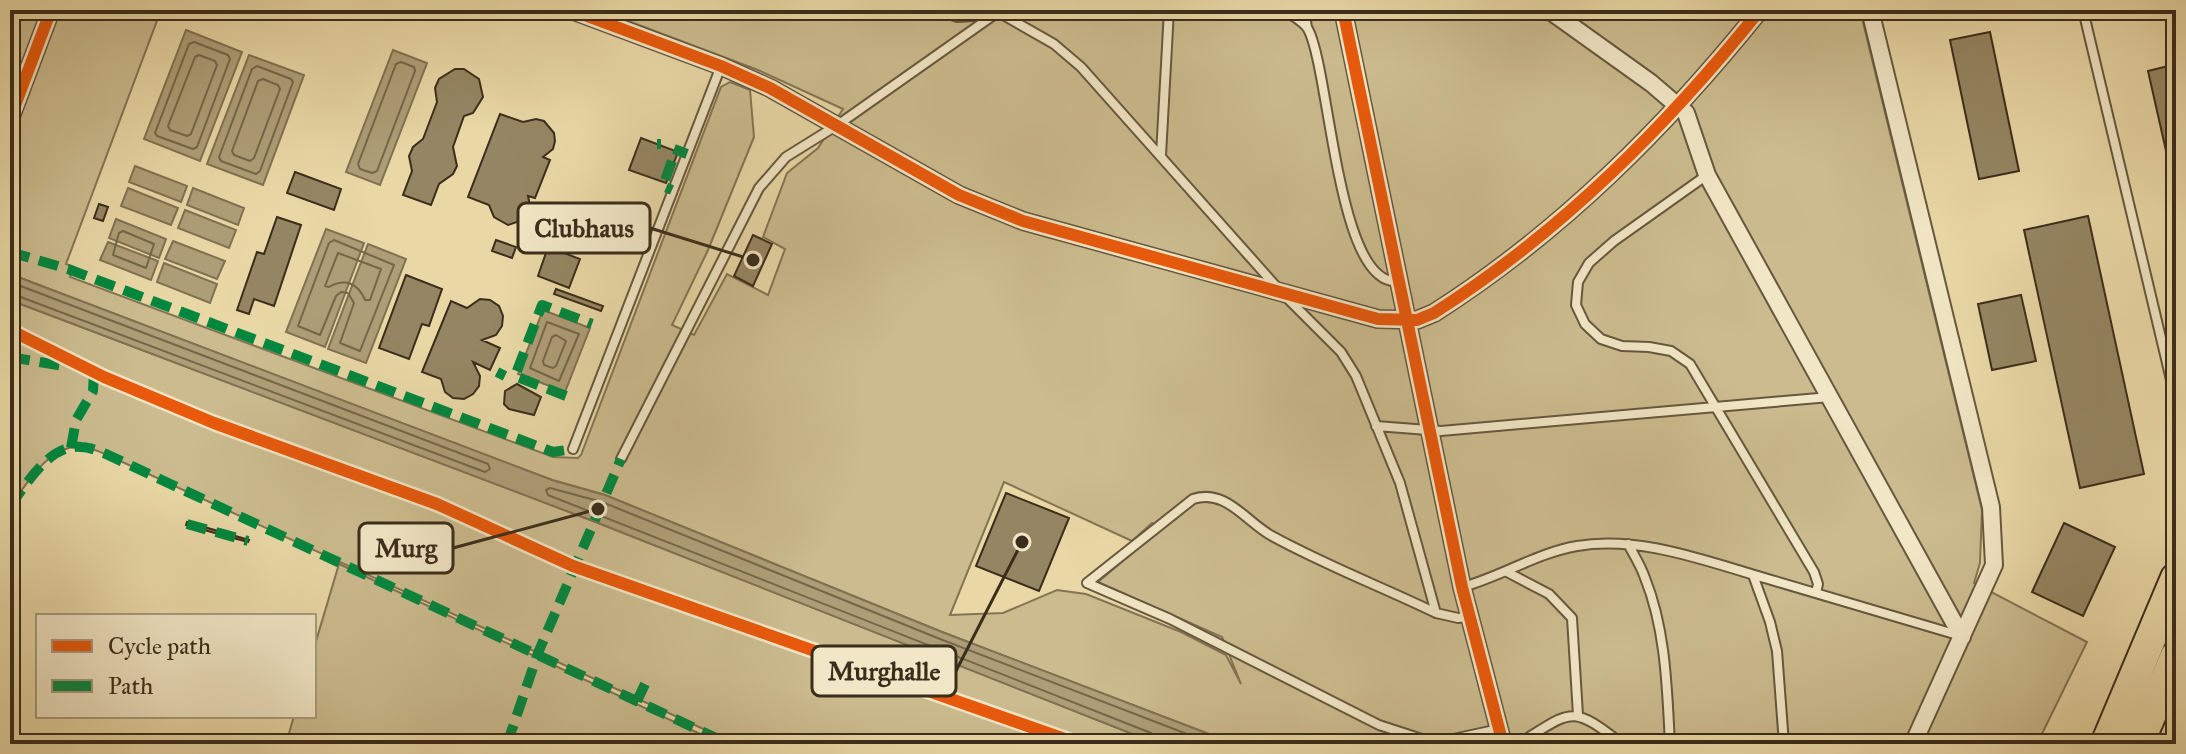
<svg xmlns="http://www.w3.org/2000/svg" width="2186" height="754" font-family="'IM FELL Great Primer',serif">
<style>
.green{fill:#cbbb8e;stroke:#837454;stroke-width:2;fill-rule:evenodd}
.water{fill:#ae9e77;stroke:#807152;stroke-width:2}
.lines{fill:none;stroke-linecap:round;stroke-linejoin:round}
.shore{stroke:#746649;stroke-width:2}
.building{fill:#958663;stroke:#3b2d1b;stroke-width:2}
.lane-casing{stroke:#66583e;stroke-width:12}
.street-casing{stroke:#66583e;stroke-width:20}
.highway-casing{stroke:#3b2d1b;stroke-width:34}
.lane{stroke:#f1e6c5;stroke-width:8}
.street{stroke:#f1e6c5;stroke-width:16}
.highway{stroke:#e9d8a6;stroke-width:30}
.quiet{stroke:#00873e;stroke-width:10;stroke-dasharray:20 10;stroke-linecap:butt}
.cycleway-casing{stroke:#f1e6c5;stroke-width:17}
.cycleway{stroke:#e8590c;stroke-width:12}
.leader{fill:none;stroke:#3b2d1b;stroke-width:3}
.callout-dot{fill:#3b2d1b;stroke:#f1e6c5;stroke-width:3}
.callout{fill:#f1e6c5;stroke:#3b2d1b;stroke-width:3}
.callout-label{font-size:26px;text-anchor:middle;font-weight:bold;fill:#3b2d1b}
</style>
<rect width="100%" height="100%" fill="#e9d8a6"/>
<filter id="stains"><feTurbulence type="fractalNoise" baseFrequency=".0025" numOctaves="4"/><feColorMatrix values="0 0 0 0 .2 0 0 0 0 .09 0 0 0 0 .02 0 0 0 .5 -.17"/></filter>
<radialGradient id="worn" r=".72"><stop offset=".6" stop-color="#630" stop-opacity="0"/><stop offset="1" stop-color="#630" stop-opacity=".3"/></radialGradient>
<path class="green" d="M10,10H161L66,264L74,267L70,277L553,457L578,458L581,455L721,87L730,82L750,90L754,137L708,250L672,325L694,335L727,274L768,295L785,249L763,237L787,173L818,148L843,109L758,70L599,10H1860L1982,510L1980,563L1974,583L2087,642L2037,744H1235L942,632L605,495L552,480L10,274ZM1004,482L1132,541L1152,523L1162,528L1098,582L1222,637L1241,684L1226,655L1181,632L1086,594L1057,590L1003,613L950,615Z
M10,300L593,521L1158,744H736L105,454C98,451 89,447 81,447C49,444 27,484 10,506Z
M339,564L715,741L729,744H286L294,716H314V648Z"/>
<path class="water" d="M186,30L242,52L200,161L144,139Z
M393,50L427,63L380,185L346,172Z
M249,55L304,75L263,185L207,164Z
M135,166L187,186L181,202L129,182Z
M128,188L178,208L171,225L121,206Z
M193,188L244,208L238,225L187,205Z
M185,210L236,230L229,248L178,228Z
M116,219L166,239L159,258L109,238Z
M326,229L364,243L325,347L286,332Z
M173,241L225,261L217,279L165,259Z
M108,242L158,261L151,280L100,260Z
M368,244L406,259L366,363L328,349Z
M164,263L217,284L210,303L157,282Z
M10,274L552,480L605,495L942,632L1235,744H1158L593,521L10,300Z
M543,310L590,328L565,392L518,374Z"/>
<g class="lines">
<path class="shore" d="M194,42L228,55L230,59L197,147L193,149L157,136L155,133L189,44Z
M199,55L215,61L217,65L191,134L187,136L170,130L168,126L195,57Z
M401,62L414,67L415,71L377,171L372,173L360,169L358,164L396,64Z
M257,66L291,79L293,82L260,171L256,174L221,161L219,157L252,69Z
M263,79L278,85L280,89L254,158L250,161L234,155L232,151L258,81Z
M123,231L154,244L146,268L113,255L119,233Z
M334,240L394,265L360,351L340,343L354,303L348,293L341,292L336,296L320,335L298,326L329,243Z
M338,253L381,269L370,300H365C358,283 345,278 329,287L325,286Z
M10,282L488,464L490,469L485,472L10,293
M547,322L579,334L559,381L530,368Z
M556,335L566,341L556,366L553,368L544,365L543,361L552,337Z
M1157,744L1156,738L1151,733L548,495L546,490L550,488L602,502L940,639L1213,744"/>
</g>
<path class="building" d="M1990,32L2019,171L1979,179L1950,40Z
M2176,64V195L2148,71Z
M455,69H464L479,79L483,97L473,113L464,116L453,147L457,166L453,174L439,184L431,205L403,195L412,171L409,156L413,147L423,139L437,102L435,88L439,79Z
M500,114L523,122L536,119L544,121L554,133L555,141L553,149L543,157L550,160L535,198L528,196L530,206L528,213L523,220L508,225L494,217L489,205L468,197Z
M641,138L678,152L666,183L629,170Z
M295,172L341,189L334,210L287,193Z
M99,204L108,207L103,221L94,218Z
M2088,216L2144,474L2080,488L2024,230Z
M277,217L301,225L274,306L254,299L249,314L237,310L257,252L264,254Z
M753,235L772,244L753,286L734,276Z
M496,240L516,247L512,258L492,251Z
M548,247L580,259L569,288L538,276Z
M406,275L442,289L429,326L422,324L409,359L379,348Z
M556,289L603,306L601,311L554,294Z
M2021,295L2036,361L1992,370L1978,304Z
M480,299L490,300L499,306L503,316L502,326L496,335L482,340L500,348L490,370L473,362L480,376L479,386L473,394L464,399L453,398L445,392L441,379L422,372L451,301L467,308Z
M517,384L541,397L534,415L509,409L504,404L505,391Z
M1006,493L1069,518L1039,591L976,566Z
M187,522L249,540L248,542L186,525Z
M2064,523L2115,547L2083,616L2032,592Z"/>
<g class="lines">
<defs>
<path id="lane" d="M1284,10C1291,15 1304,22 1308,29C1330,69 1337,288 1398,281
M1304,10L1307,27
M2083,10L2176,401
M1161,155L1169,10
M1707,175L1614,241L1589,263L1578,282L1576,305L1585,324L1601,339L1622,346L1649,347L1671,351L1690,364L1814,572L1818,584L1816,593
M1376,426L1441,431L1830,397
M573,449L721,66
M621,459L759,188L786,157L839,124L998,12L1054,44L1081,67L1282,293L1341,352L1356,376L1400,483L1436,613L1458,618L1469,617
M1628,544C1634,555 1641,566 1645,578C1666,630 1667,689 1670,744
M1507,572L1549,594L1572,618L1578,715
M1753,575L1770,622L1777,651L1784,744
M1463,587C1502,576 1537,553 1577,546C1640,535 1708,562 1768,579C1832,598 1897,617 1961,636
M1436,613C1382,587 1325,565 1272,536C1246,522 1226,488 1193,499L1087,583L1170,619L1379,725L1425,740L1453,739L1499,729
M1518,744C1572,711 1570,703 1622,744"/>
<path id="street" d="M571,10L721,66L770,88L959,195L1023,221L1378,319L1417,320L1434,313C1561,232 1666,127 1760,10
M949,10L958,13L1005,10
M1343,10L1462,587L1503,744
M1549,10L1651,83L1686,113L1707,175L1962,637
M1870,10L1991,507L1994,565L1913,744
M10,119L51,10"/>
<path id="highway" d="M2106,744L2176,578
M2138,744L2176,656"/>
</defs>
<use href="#lane" class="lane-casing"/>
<use href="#street" class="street-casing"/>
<use href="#highway" class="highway-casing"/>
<use href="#lane" class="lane"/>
<use href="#street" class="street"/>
<use href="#highway" class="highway"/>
<path class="quiet" d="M657,144H661
M674,149L687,154
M672,161L663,186L672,190
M10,252L68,269L553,452L573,449
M10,357L69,367
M497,372L505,376
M566,396L515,376L542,305L592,324
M71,448L76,420L93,391L94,372
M10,506C27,484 49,444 81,447C89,447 98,451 106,454L729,744
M187,524L248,541
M637,701L645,684
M507,744L538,653L621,459"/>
<defs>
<path id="cycleway" d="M571,10L721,66L770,88L959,195L1023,221L1378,319L1417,320L1434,313C1561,232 1666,127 1760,10
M1343,10L1462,587L1503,744
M10,119L51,10
M10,330L104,377L214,423L437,504L573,566L1079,744"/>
</defs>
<use href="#cycleway" class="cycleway-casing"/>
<use href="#cycleway" class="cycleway"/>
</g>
<path class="leader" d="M753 260L650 228M598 509L453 548M1022 542L956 671"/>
<g class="callout-dot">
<circle cx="753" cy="260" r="8"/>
<circle cx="598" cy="509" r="8"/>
<circle cx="1022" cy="542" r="8"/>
</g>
<g class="callout">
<rect x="518" y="203" width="132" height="50" rx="8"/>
<rect x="359" y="523" width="94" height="50" rx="8"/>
<rect x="812" y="646" width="144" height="50" rx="8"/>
</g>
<g class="callout-label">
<text x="584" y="237">Clubhaus</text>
<text x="406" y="557">Murg</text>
<text x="884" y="680">Murghalle</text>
</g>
<rect width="2186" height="754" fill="none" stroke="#e9d8a6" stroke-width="40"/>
<rect x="12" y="12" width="2162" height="730" fill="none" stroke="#3b2d1b" stroke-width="4"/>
<rect x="20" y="20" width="2146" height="714" fill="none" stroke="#3b2d1b" stroke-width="2"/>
<rect x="36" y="614" width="280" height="104" fill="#f1e6c5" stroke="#a89c81" stroke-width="2"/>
<rect x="52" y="640" width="40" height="12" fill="#e8590c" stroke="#a89c81" stroke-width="2"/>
<text x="108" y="654" font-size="24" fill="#3b2d1b">Cycle path</text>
<rect x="52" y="680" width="40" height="12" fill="#00873e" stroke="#a89c81" stroke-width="2"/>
<text x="108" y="694" font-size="24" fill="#3b2d1b">Path</text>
<rect width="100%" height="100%" filter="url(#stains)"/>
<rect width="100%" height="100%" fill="url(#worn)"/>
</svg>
